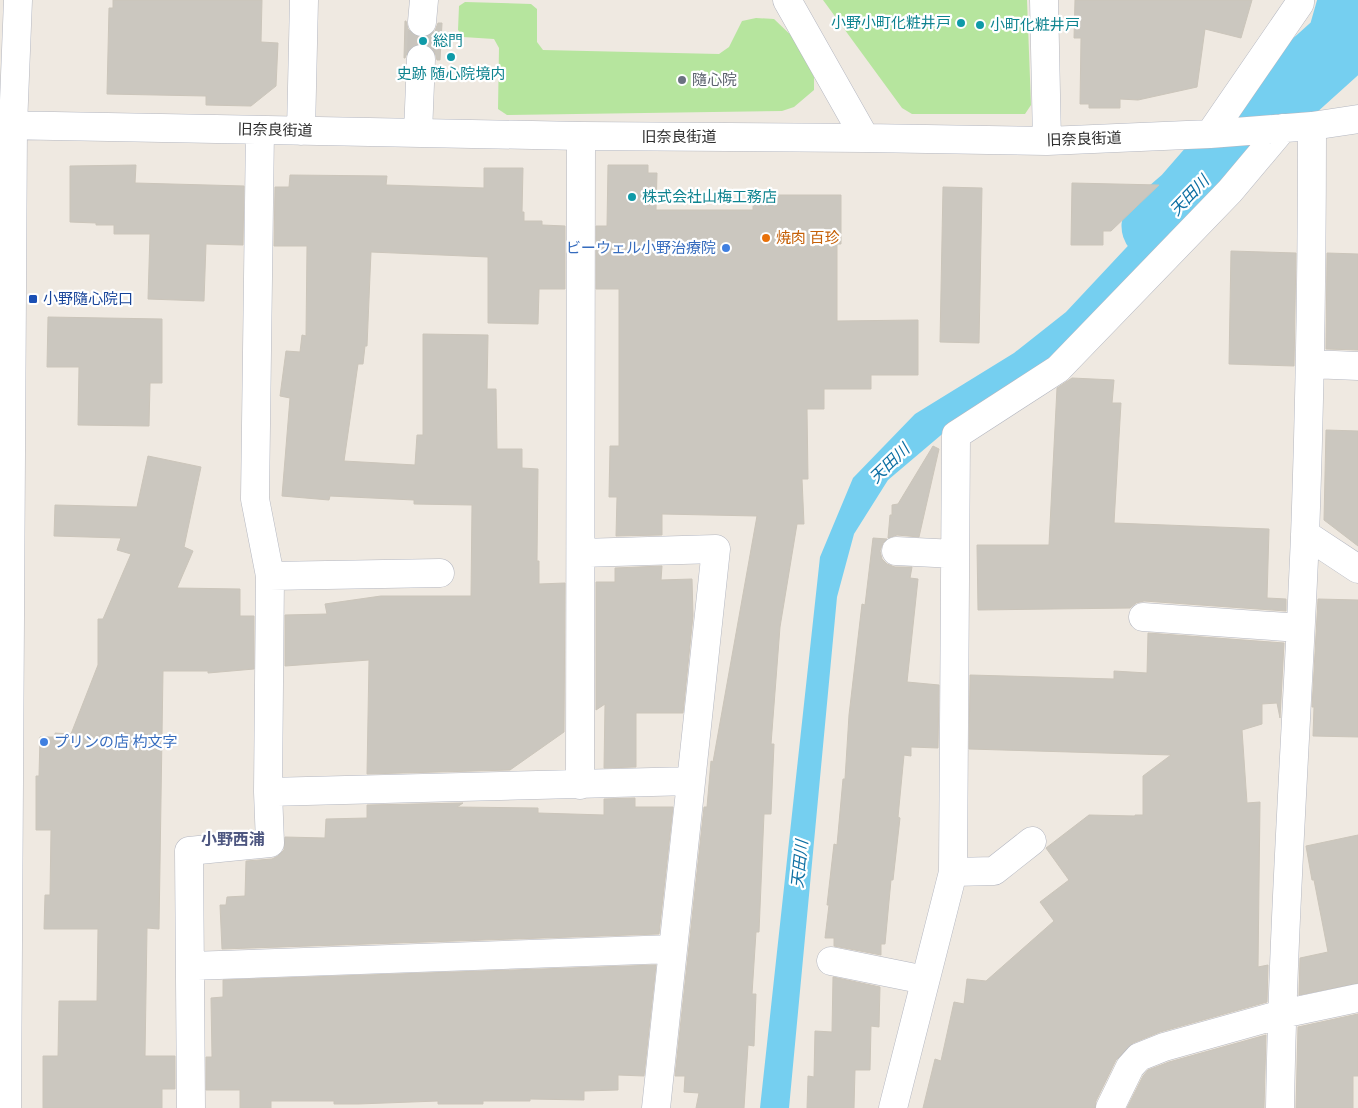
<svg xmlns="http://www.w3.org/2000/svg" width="1358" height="1108" font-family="'Roboto Condensed','Noto Sans JP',sans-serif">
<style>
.green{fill:#b6e59e}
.water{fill:#75cff0}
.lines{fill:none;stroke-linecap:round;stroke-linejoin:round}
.river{stroke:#75cff0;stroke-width:71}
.building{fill:#cbc7bf;stroke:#cbc5ba}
.minor-tunnel{stroke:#c8c4bd;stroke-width:28;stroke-dasharray:28 14;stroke-linecap:butt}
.minor-casing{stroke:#b4b7c1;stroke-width:29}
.minor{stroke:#fff;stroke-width:28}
.culture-dot{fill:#0f9aa8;stroke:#fff;stroke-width:2}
.worship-dot{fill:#6b7280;stroke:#fff;stroke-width:2}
.food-dot{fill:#e8710a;stroke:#fff;stroke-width:2}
.shop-dot{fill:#3f7fe0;stroke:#fff;stroke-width:2}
.transit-dot{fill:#1a4fb4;stroke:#fff;stroke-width:2}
.labels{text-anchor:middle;stroke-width:4.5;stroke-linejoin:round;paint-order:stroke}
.culture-label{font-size:15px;fill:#0d838f;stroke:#fff;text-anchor:start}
.worship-label{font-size:15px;fill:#5b616d;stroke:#fff;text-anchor:start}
.street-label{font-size:15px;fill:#2e2e2e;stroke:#fff}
.food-label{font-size:15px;fill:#c56008;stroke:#fff;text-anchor:start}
.shop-label{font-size:15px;fill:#366cbe;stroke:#fff;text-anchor:end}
.transit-label{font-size:15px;fill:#164399;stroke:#fff;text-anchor:start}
.water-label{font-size:16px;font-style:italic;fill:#0d6fa3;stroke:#fff}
.neighbourhood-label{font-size:16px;font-weight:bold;fill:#4d5680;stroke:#fff}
</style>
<rect width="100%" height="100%" fill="#efe9e1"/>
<path class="green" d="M823,0H1027L1031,105L1025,114H912L902,108Z
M465,2L531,4L537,9V42L543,50L719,54L729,47L742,21L756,18L774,19L798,42L814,77V90L794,107L782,111L507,115L498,109L499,48L494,39L463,37L458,30L459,6Z"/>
<path class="water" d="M1213,155L1241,156L1169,237L1055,359L947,430L888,480L854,534L837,597L789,1108H760L820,557L853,478L915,414L1014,353L1066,312Z"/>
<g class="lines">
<path class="river" d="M1157,226L1187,200L1261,115L1342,42L1354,0"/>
</g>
<path class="building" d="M113,0H262L261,42L278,43L276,86L251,106L206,105V96L107,94L109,8H113Z
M1075,0H1252L1241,38L1205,29L1197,87L1138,100L1120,99V108H1089V104H1080L1081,38H1074Z
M405,21H406L408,29L413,34L421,38L429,36L435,31L438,23H442L440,60H437L435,52L430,46L422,43L413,45L408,51L405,58H404Z
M136,165L135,183L244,186L243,245L206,244L204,301L148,299L150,234H114V225H96V223L70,222V166Z
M608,165H648V173H657L656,210H753V195H841V244H837V321L918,320V375H871V389H824V409H807L808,479H802L804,524H797L780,627L771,744H774L771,814H764L759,932H756L752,994H756L754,1046L748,1045L744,1108H696L699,1093L684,1092L685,1076H675L704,807H707L711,761L713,762L757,516L662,514V535L616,536L617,497H609L610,446H619V289H596V226H607Z
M484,168H523L522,212H524V221H542V225L565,226V289H539L538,324L488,323V257L371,252L367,346H365L363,364H358L344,461L415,465L417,435H423V334L488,335L487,389H496L497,449H522V468L538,469L537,561H539V584L565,583L564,732L510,770L367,774L369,660L285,666V615L327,614L325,604L381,596H471L472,505L414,504V500L330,496L329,500L282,496L290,398L280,396L286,351L300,352L302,335L306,336L307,246H274L275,187H289L290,175L387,176L386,185L484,188Z
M1072,183L1159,185L1111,231H1103V245H1071Z
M943,187L982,188L979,343L940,342Z
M1231,251L1296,253L1294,366L1229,364Z
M1327,253L1358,254V350L1326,349Z
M48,317L162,319V383H150L149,426L78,425L79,367H47Z
M1072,378L1114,380L1112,403H1121L1114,523L1269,529L1267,598L1286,599V611L1144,601L1136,603L1130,608L978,610L977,545H1049L1057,388Z
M1326,430L1358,431V546L1324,520Z
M933,446L939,449L919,537L897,535L888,538L890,515H892V505L898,504Z
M148,456L201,467L184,547L193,551L177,588L240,589V616H254V669L208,673V671H163L159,929L147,928L145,1056H175V1089H162V1108H43V1056H58L59,1001H97L98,929H44L45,895H50L51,830H36V776H39L40,737H55V733L71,734L98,665V619H103L131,554L117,550L121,538L54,536L55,505L137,507Z
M873,538L887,539L883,543L880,551L882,559L887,564L895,567H912L910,578L918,579L907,682L939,685L938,748L911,747V756L904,755L898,817L900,818L893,880H891L885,944H881V955L834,946V938H825L829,905H827L834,844L837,845L843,779H845L849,715L862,604L865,605Z
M662,566L661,580L692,579L693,616L683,713H636V767L604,768L605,704L596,710V582H615V568Z
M1318,599L1358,600V737L1313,736L1314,707H1312Z
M1148,633L1284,643L1280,718L1277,703L1262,704V724L1242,730L1247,803L1260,802L1258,967L1268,965L1267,1002L1160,1032L1133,1043L1116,1060L1096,1101L1095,1108H923L935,1059L941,1061L954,1002L964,1004L967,979L986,981L1054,921L1040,902L1069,880L1046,848L1089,815L1135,816V815H1143V776L1171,755L969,749L970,675L1114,679V671L1147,673Z
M635,798V807H673L659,934L222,949L220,905H226L227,897L245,896L246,861L272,859L278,856L284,850L285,837L325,838L326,819L367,818V805L463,803L457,807L538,808V813L604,815V799Z
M1358,835V983L1299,995L1300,958L1328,952L1314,880H1312L1306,846Z
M656,965L644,1076L618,1075V1090L584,1091V1100L530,1099V1101H483V1104H438V1101L358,1104H334V1101H271V1108H240V1090H206V1057H212L211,998L223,997V980Z
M833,977L880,987L879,1027L871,1026L870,1070H855L854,1108H807L808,1076L814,1077L815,1031L832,1032Z
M1358,1014V1076H1353V1108H1296L1298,1027Z
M1266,1035L1264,1108H1127L1143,1076L1148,1070L1169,1062Z"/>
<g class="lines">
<path class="minor-tunnel" d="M421,59L422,22"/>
<defs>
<path id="minor" d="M787,0L865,138
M1044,0L1047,141
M422,22L424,0
M0,125L581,136L865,138L1047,141L1210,134L1312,126L1358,119
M301,131L304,0
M418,133L421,59
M1210,134L1300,3V0
M1311,364L1358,366
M1305,534L1358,569
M896,551L955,554
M581,553L716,549L656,1108
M270,576L440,573
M1143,617L1300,628
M580,785L581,136
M268,792L691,781
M953,872L994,871L1032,841
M831,961L925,980
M190,966L673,949
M7,1108L13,126L18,0
M191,1108L189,851L270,843L268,792L270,576L255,499L260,130
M893,1108L953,872L956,435L1058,369L1230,191L1283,128
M1110,1108L1130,1067L1139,1057L1164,1047L1282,1014L1358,998
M1280,1108C1283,917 1297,726 1305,536C1310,399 1312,262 1312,126"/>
</defs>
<use href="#minor" class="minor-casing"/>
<use href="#minor" class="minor"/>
</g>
<g class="culture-dot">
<circle cx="961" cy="23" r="5"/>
<circle cx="980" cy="25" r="5"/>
<circle cx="423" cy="41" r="5"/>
<circle cx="451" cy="57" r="5"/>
<circle cx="632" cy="197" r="5"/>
</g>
<circle class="worship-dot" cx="682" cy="80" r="5"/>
<circle class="food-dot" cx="766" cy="238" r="5"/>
<g class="shop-dot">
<circle cx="726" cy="248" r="5"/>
<circle cx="44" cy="742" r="5"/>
</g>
<rect class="transit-dot" x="28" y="294" width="10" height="10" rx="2.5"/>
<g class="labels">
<g class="culture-label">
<text x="951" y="28" text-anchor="end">小野小町化粧井戸</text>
<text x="990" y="30">小町化粧井戸</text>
<text x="433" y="46">総門</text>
<text x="451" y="79" text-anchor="middle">史跡 随心院境内</text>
<text x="642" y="202">株式会社山梅工務店</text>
</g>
<g class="worship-label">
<text x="692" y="85">隨心院</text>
</g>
<g class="street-label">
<text transform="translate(275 130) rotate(1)" y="5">旧奈良街道</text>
<text x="679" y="142">旧奈良街道</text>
<text transform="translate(1084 139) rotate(-2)" y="5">旧奈良街道</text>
</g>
<g class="food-label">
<text x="776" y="243">焼肉 百珍</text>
</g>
<g class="shop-label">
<text x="716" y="253">ビーウェル小野治療院</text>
<text x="54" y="747" text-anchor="start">プリンの店 杓文字</text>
</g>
<g class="transit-label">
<text x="43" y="304">小野隨心院口</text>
</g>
<g class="water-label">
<text transform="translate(1189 195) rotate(-46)" y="6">天田川</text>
<text transform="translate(889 463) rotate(-44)" y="6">天田川</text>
<text transform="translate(799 864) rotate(-84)" y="6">天田川</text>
</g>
<g class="neighbourhood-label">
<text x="233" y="845">小野西浦</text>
</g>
</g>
</svg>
